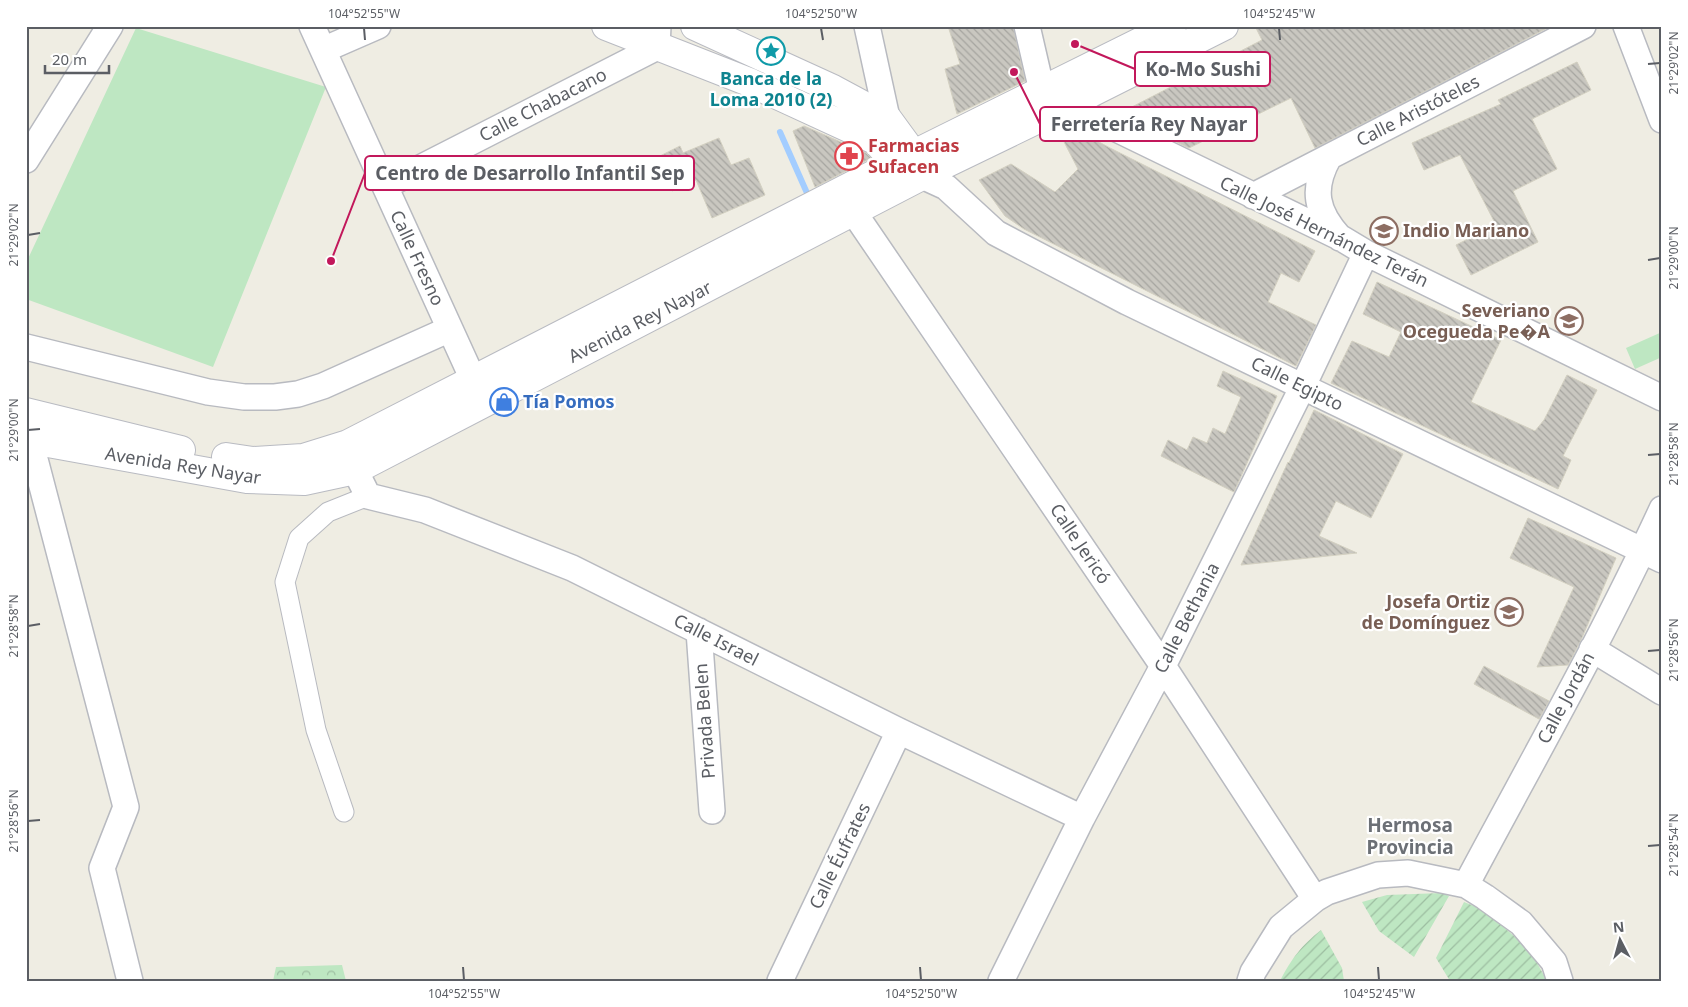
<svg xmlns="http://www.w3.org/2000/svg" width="1688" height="1007" font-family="'Noto Sans',sans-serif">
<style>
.forest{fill:url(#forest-crowns)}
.garden{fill:url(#garden-furrows)}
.pitch{fill:#bee7c2}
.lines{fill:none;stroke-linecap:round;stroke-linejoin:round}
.stream{stroke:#a3cdff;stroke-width:6}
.building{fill:url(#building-back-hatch);stroke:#d3d0c1}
.pedestrian-casing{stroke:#b8bac0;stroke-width:21}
.minor-casing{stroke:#b8bac0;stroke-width:28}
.secondary-casing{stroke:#b9bbc2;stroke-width:30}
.pedestrian{stroke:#fff;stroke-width:19}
.minor{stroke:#fff;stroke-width:25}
.secondary{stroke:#fff;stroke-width:28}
.ticks{fill:none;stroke:#5b5e64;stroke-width:2}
.labels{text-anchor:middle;stroke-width:4.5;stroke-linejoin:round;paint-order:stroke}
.culture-label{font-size:18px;font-weight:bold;fill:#0d838f;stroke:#fff}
.street-label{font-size:18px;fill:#5b5e64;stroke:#fff}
.health-label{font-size:18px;font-weight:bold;fill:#be3a42;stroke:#fff;text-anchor:start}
.education-label{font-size:18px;font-weight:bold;fill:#785e54;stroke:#fff;text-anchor:end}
.shop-label{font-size:18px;font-weight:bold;fill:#366cbe;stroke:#fff;text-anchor:start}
.neighbourhood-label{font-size:19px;font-weight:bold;fill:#6c7076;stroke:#fff}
.leader{fill:none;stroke:#c2185b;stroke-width:2}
.callout-dot{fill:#c2185b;stroke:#fff;stroke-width:2}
.callout{fill:#fff;stroke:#c2185b;stroke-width:2}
.callout-label{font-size:19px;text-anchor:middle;font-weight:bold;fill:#5b5e64}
.neatline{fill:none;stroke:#5b5e64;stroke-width:2}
.ticks-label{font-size:12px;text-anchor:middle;fill:#5b5e64}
</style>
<defs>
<pattern id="forest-crowns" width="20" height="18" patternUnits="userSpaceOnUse" patternTransform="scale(1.25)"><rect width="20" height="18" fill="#bee7c2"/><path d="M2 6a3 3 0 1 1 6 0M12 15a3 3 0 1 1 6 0" fill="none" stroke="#9dbea1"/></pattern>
<pattern id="garden-furrows" width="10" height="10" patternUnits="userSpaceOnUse" patternTransform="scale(1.25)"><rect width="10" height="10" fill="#bee7c2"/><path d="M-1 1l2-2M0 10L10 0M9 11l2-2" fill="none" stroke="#9dbea1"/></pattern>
<pattern id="building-back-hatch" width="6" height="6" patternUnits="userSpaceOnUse" patternTransform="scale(1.25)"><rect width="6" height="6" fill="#c9c7c0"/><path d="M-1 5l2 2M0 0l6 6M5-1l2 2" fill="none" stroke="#a6a5a0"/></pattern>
</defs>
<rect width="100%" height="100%" fill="#efede3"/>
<path class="forest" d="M342,965L346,981H273L276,967Z"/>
<path class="garden" d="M1442,893L1449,896L1414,957L1379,931L1362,902L1387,895Z
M1464,902L1484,910L1530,950L1547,981H1450L1436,958Z
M1321,930L1342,968L1344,981H1280C1292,958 1301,946 1321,930Z"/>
<path class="pitch" d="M136,28L326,87L213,367L26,299V263Z
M1662,332V357L1635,369L1626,348Z"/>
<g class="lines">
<path class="stream" d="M780,132L807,193"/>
</g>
<path class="building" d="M948,26H1013L1025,81L957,114L945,69L960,64Z
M1255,26H1551L1315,148L1291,98L1189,148L1134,121L1128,109L1262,40Z
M1577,62L1591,90L1532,119L1557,169L1513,191L1538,242L1471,275L1456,245L1496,225L1460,155L1424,170L1412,143L1501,104L1498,100Z
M804,126L866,153L871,158L815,187L793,131Z
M1075,129L1110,148L1315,251L1299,282L1281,273L1268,302L1316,325L1296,366L1024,229L1005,216L979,180L1011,164L1055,192L1078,169L1061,136Z
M719,138L731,165L749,158L765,195L712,218L696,180L672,191L656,158L680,146L683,153Z
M1377,282L1501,340L1471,402L1535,431L1544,420L1567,375L1597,390L1563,456L1571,460L1558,489L1331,383L1352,341L1389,357L1401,332L1363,314Z
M1223,371L1277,396L1234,492L1161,456L1168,440L1187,450L1193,437L1207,443L1213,428L1225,434L1241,397L1217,386Z
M1314,410L1403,454L1371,518L1336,501L1319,536L1357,553L1241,565L1288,462L1289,463Z
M1528,518L1616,558L1581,640L1568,665L1537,667L1574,587L1510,558Z
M1484,666L1549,701L1539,719L1474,684Z"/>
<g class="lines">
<defs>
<path id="pedestrian" d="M344,812L316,730L285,582L299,538L328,512L368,496"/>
<path id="minor" d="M312,26L481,397
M867,26L887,118L880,131
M1027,26L1042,91
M1626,26L1662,120
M323,50L378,26
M1067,105L1341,238L1366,253L1662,398
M1329,157C1311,189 1316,212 1340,238
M26,160L110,26
M922,176L946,187L996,233L1127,302L1662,560
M385,186L657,47L658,26
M842,195L1163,666L1315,899
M1253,196L1583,26
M26,347L208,392L244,397H275L298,394L323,386L450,329
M26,425L126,807L102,868L130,981
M349,450L355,470L368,496L425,510L572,568L899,731L1082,818
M699,631L712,811
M1592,649L1662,692
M1466,885C1532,761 1603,637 1662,509
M780,981L899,731
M1001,981L1082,818L1163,666L1303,386L1366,253
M1250,981L1253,972L1281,927L1315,899L1327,892L1378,875L1408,873L1466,885L1485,897L1521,923L1554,962L1560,981"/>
<path id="secondary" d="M606,26L749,82L875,140L896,163L911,171
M695,26L833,89L887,118L914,155L929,163
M26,412L181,450
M26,439L247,479L304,481L355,470L939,167L1067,105L1224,26
M226,457L253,461L303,458L348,444L896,163L1172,26"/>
</defs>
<use href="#pedestrian" class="pedestrian-casing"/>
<use href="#minor" class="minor-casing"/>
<use href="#secondary" class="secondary-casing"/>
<use href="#pedestrian" class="pedestrian"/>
<use href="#minor" class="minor"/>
<use href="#secondary" class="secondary"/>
</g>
<path class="ticks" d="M364,28L365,40M821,28L823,40M1279,28L1280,40M1648,64L1660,63M28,235L40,233M1648,260L1660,258M28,430L40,429M1648,455L1660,454M28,626L40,624M1648,651L1660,650M28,821L40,820M1648,846L1660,845M463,967L464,980M920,967L921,980M1378,967L1379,980"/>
<defs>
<symbol id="sight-ring" viewBox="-11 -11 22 22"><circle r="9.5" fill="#fff" stroke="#0f9aa8" stroke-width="1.5"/><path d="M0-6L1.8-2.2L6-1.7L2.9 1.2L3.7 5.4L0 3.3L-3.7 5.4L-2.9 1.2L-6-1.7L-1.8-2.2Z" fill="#0f9aa8"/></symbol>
<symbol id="pharmacy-ring" viewBox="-11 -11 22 22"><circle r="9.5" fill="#fff" stroke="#e0444e" stroke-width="1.5"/><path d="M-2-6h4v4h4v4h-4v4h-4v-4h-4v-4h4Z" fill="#e0444e"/></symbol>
<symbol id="school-ring" viewBox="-11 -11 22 22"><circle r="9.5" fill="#fff" stroke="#8d6e63" stroke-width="1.5"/><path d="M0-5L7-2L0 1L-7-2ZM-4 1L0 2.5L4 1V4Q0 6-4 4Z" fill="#8d6e63"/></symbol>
<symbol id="shop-ring" viewBox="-11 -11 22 22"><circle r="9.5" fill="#fff" stroke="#3f7fe0" stroke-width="1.5"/><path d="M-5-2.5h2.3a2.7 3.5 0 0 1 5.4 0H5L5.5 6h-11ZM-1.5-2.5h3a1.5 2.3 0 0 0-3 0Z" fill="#3f7fe0"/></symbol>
</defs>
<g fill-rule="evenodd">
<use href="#sight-ring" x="755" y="35" width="32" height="32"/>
<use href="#pharmacy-ring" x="833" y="140" width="32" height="32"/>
<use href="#school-ring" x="1368" y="215" width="32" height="32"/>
<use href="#school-ring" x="1553" y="305" width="32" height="32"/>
<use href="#shop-ring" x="488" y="386" width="32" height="32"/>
<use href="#school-ring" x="1493" y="596" width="32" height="32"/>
</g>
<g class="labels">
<g class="culture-label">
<text x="771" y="85">Banca de la<tspan x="771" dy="21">Loma 2010 (2)</tspan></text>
</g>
<g class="street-label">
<text transform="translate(543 105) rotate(-27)" y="6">Calle Chabacano</text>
<text transform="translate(1418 111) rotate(-27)" y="6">Calle Aristóteles</text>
<text transform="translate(1324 232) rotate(26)" y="6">Calle José Hernández Terán</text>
<text transform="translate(417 258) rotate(65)" y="6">Calle Fresno</text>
<text transform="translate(640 322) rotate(-27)" y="6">Avenida Rey Nayar</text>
<text transform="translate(1297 384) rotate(26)" y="6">Calle Egipto</text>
<text transform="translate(183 466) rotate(9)" y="6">Avenida Rey Nayar</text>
<text transform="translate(1080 544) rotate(56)" y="6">Calle Jericó</text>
<text transform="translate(1187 618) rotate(-63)" y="6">Calle Bethania</text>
<text transform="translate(716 640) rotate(27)" y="6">Calle Israel</text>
<text transform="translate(1566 698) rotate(-62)" y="6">Calle Jordán</text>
<text transform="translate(705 721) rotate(-94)" y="6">Privada Belen</text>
<text transform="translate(840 856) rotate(-64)" y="6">Calle Éufrates</text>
</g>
<g class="health-label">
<text x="868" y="152">Farmacias<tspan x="868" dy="21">Sufacen</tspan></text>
</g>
<g class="education-label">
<text x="1403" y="237" text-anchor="start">Indio Mariano</text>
<text x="1550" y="317">Severiano<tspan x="1550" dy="21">Ocegueda Pe�A</tspan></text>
<text x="1490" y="608">Josefa Ortiz<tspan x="1490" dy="21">de Domínguez</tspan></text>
</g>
<g class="shop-label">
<text x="523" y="408">Tía Pomos</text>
</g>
<g class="neighbourhood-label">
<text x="1410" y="832">Hermosa<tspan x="1410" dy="22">Provincia</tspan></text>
</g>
</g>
<path class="leader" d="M1075 44L1135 69M1014 72L1040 124M331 261L365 173"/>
<g class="callout-dot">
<circle cx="1075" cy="44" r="5"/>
<circle cx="1014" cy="72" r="5"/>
<circle cx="331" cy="261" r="5"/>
</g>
<g class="callout">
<rect x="1135" y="52" width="135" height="34" rx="5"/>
<rect x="1040" y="107" width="217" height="34" rx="5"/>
<rect x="365" y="156" width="329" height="34" rx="5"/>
</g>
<g class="callout-label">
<text x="1203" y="76">Ko-Mo Sushi</text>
<text x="1149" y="131">Ferretería Rey Nayar</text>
<text x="530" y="180">Centro de Desarrollo Infantil Sep</text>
</g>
<rect width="1688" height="1007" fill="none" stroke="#ffffff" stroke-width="55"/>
<g transform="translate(1620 940) rotate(354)" stroke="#ffffff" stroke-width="4" paint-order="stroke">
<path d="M0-4L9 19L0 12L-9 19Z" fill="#5b5e64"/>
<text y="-8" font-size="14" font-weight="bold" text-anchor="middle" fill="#5b5e64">N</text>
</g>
<path d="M45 65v8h64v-8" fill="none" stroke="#5b5e64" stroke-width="2.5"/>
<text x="52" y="65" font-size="15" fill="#5b5e64" stroke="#ffffff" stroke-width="4" paint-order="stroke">20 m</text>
<rect x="28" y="28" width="1632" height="952" class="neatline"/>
<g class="ticks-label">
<text x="364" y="18">104°52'55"W</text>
<text x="821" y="18">104°52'50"W</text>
<text x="1279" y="18">104°52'45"W</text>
<text transform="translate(1674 63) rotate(-90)" y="4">21°29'02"N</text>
<text transform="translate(14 235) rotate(-90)" y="4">21°29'02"N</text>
<text transform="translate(1674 258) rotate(-90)" y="4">21°29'00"N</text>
<text transform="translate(14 430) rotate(-90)" y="4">21°29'00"N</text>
<text transform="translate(1674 454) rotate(-90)" y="4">21°28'58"N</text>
<text transform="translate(14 626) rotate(-90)" y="4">21°28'58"N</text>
<text transform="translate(1674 650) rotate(-90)" y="4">21°28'56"N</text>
<text transform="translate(14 821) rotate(-90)" y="4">21°28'56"N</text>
<text transform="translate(1674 845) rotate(-90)" y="4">21°28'54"N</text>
<text x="464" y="998">104°52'55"W</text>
<text x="921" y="998">104°52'50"W</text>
<text x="1379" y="998">104°52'45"W</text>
</g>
</svg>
